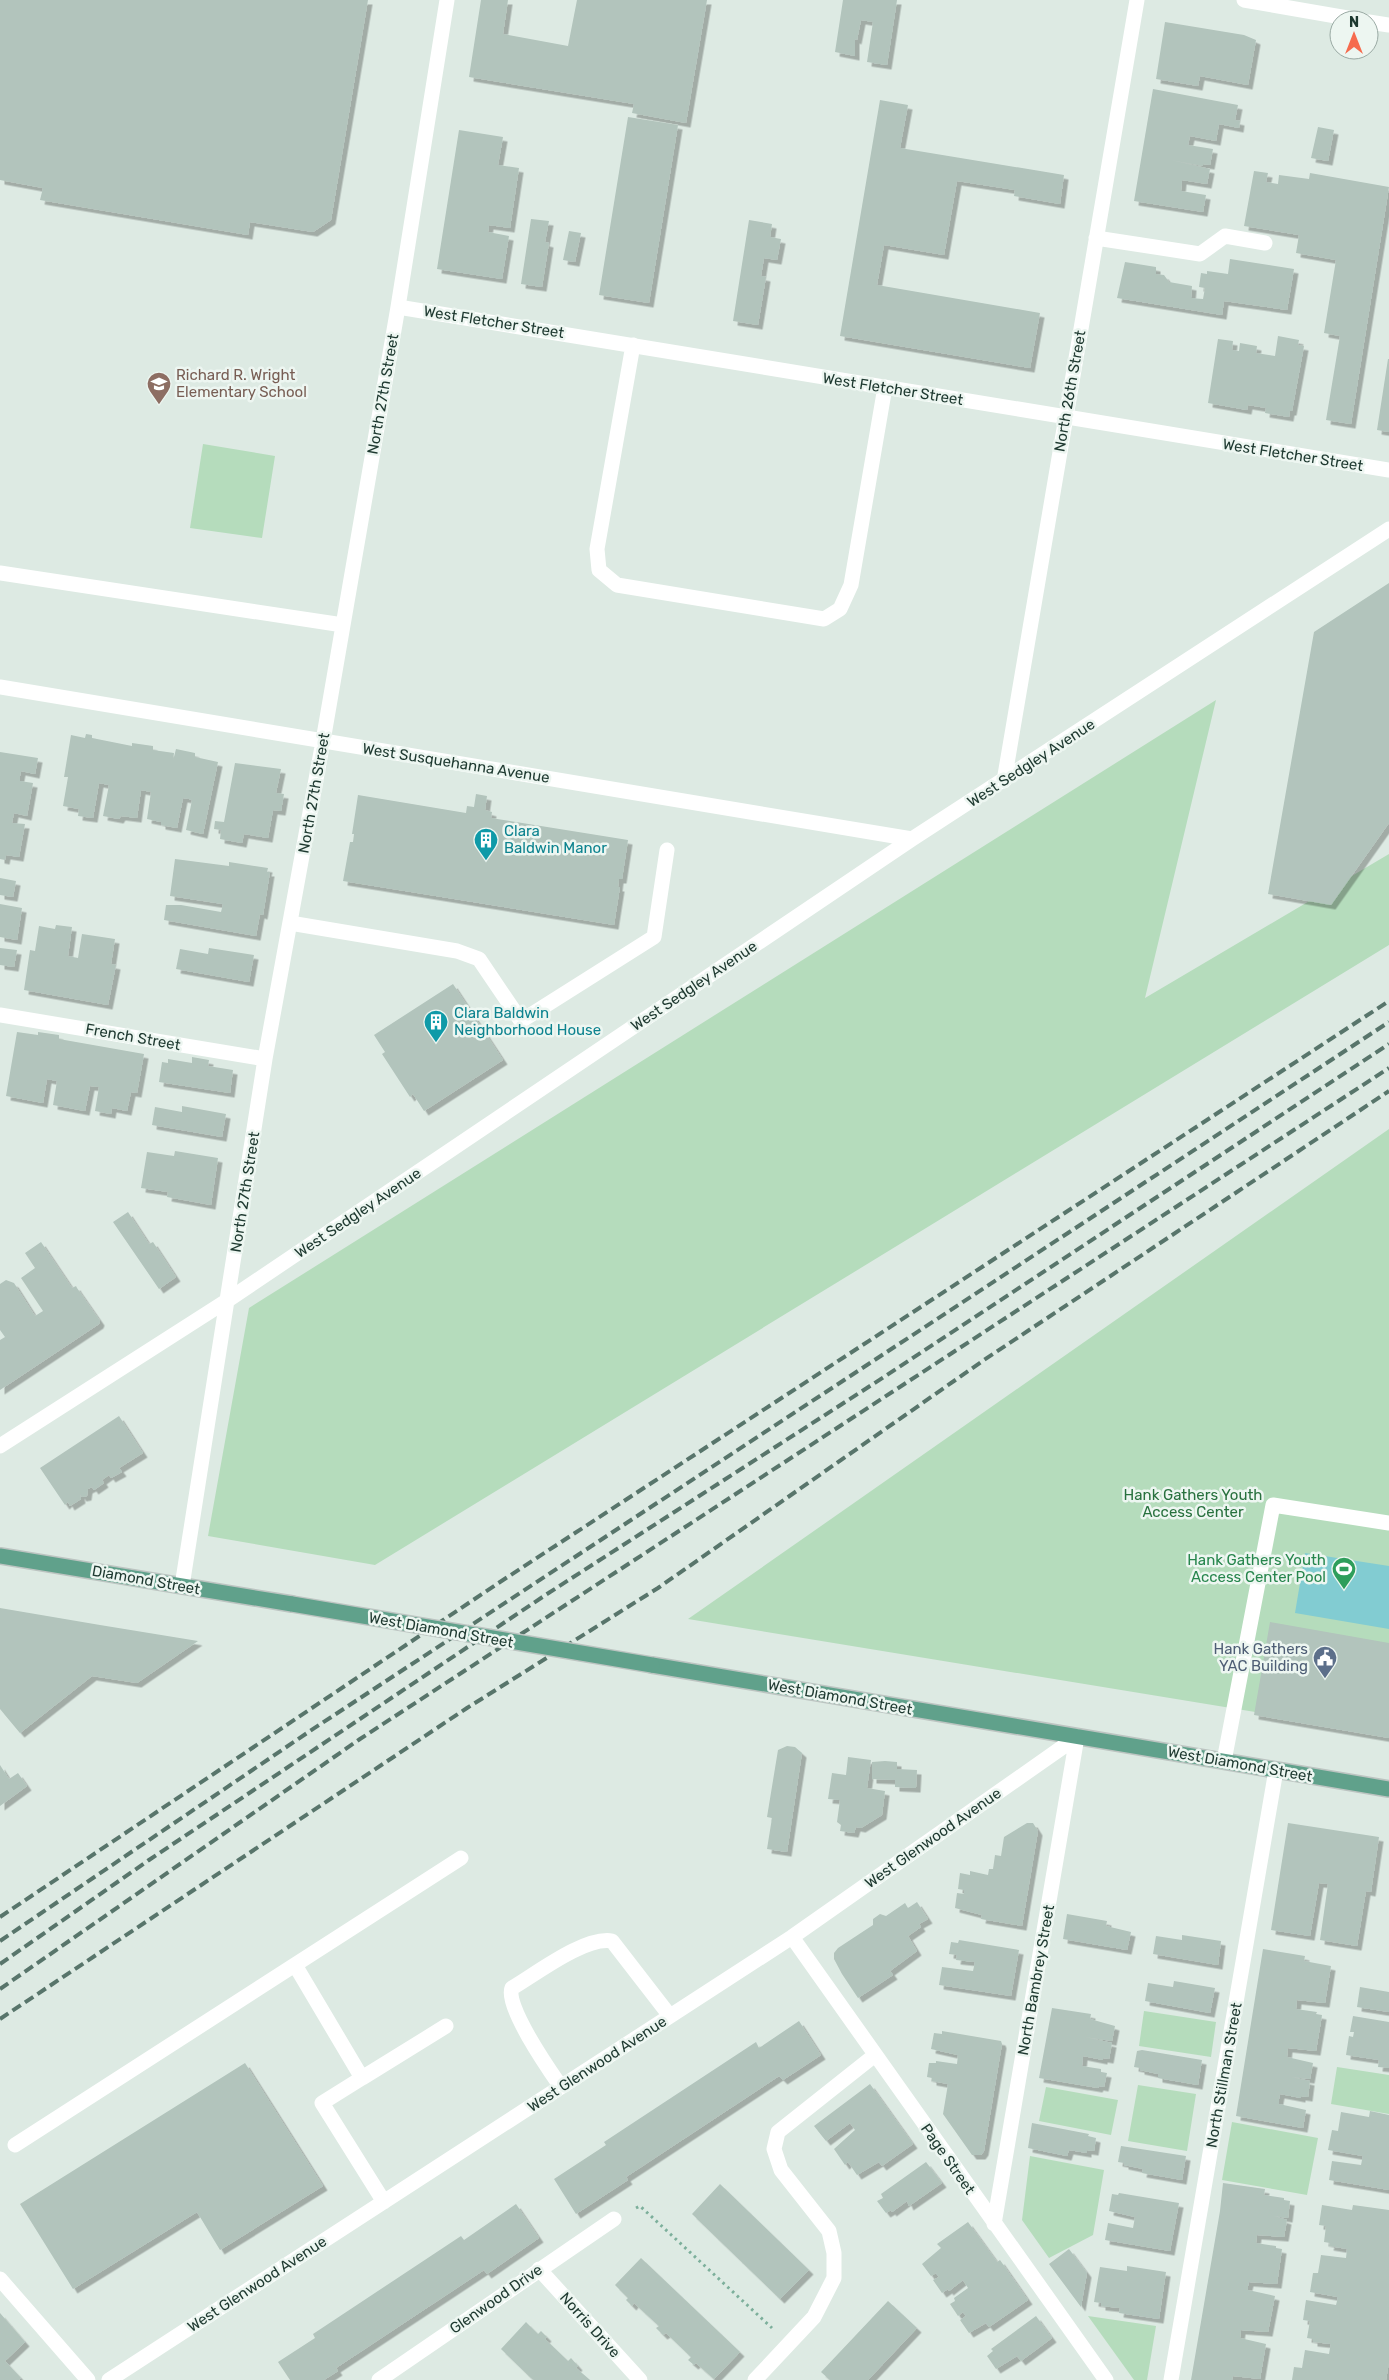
<svg xmlns="http://www.w3.org/2000/svg" width="1389" height="2380" font-family="Rubik,sans-serif">
<style>
.green{fill:#b5dcbc}
.water{fill:#82ccd2}
.building{fill:#b2c4bc;filter:url(#shadow)}
.lines{fill:none;stroke-linecap:round;stroke-linejoin:round}
.major-casing{stroke:#bcc4c1;stroke-width:18}
.path{stroke:#7caf9b;stroke-width:3;stroke-dasharray:2.5 4;stroke-linecap:butt}
.minor{stroke:#fff;stroke-width:15}
.major{stroke:#60a18b;stroke-width:15}
.rail{stroke:#58756b;stroke-width:4;stroke-dasharray:10 5;stroke-linecap:butt}
.major-bridge-casing{stroke:#bcc4c1;stroke-width:18;stroke-linecap:butt}
.major-bridge{stroke:#60a18b;stroke-width:15}
.labels{text-anchor:middle;stroke-width:5;stroke-linejoin:round;paint-order:stroke}
.street-label{font-size:15px;fill:#1e3930;stroke:#edf6f1}
.education-label{font-size:15px;fill:#785e54;stroke:#edf6f1;text-anchor:start}
.culture-label{font-size:15px;fill:#0d838f;stroke:#edf6f1;text-anchor:start}
.park-label{font-size:15px;fill:#28713e;stroke:#edf6f1}
.leisure-label{font-size:15px;fill:#27864d;stroke:#edf6f1;text-anchor:end}
.service-label{font-size:15px;fill:#4e5e75;stroke:#edf6f1;text-anchor:end}
</style>
<defs>
<filter id="shadow"><feDropShadow dx="4.5" dy="4.5" stdDeviation="0" flood-color="#0004"/></filter>
</defs>
<rect width="100%" height="100%" fill="#ddeae3"/>
<path class="green" d="M203,444L275,456L262,538L190,528Z
M1216,700L1145,998L1389,854V945L375,1565L208,1536L249,1308Z
M1389,1129V1734L688,1619Z
M1144,2011L1216,2022L1211,2057L1139,2046Z
M1337,2067L1389,2075V2114L1331,2104Z
M1138,2085L1196,2094L1187,2151L1128,2141Z
M1046,2087L1118,2100L1111,2135L1039,2121Z
M1232,2122L1318,2138L1307,2195L1222,2180Z
M1030,2156L1104,2170L1093,2235L1049,2258L1022,2220Z
M1088,2316L1156,2326L1147,2380H1134Z"/>
<path class="water" d="M1305,1553L1389,1566V1629L1295,1613Z"/>
<path class="building" d="M0,0H368L331,220L313,232L250,222L248,235L40,200L43,188L0,180Z
M481,0H508L503,34L568,46L577,0H707L686,123L632,113L634,104L469,77Z
M843,0H897L887,65L867,62L873,22L861,20L857,40L855,39V56L835,52Z
M1165,22L1244,35L1256,40L1248,85L1200,76L1198,86L1156,79Z
M1153,89L1238,105L1235,120L1240,121L1239,128L1219,124L1216,141L1190,136L1188,145L1213,149L1210,165L1203,164V166L1171,160L1210,169L1207,184L1182,180L1181,191L1206,195L1203,212L1134,201Z
M880,100L908,105L900,148L1064,175L1060,204L1014,196L1015,190L957,181L944,255L884,245L877,285L1040,313L1030,368L840,336Z
M628,117L678,125L649,303L599,295Z
M1318,127L1334,130L1328,161L1311,158Z
M459,130L503,137L498,165L519,168L510,228L489,225L488,232L509,236L502,279L437,269Z
M1254,171L1268,173L1266,182L1278,184L1279,175L1309,179L1310,173L1389,187L1351,424L1326,420L1340,336L1324,333L1336,260L1296,253L1299,235L1244,226Z
M531,219L549,221L545,242L549,243L542,287L521,284Z
M749,220L772,224L770,237L781,239L777,260L764,258L761,276L766,277L758,325L733,321Z
M569,231L581,233L575,262L563,260Z
M1230,259L1294,269L1287,310L1224,301L1222,315L1117,298L1125,262L1156,267V274L1164,275L1169,282L1192,286L1191,298L1203,299L1205,288L1199,287L1201,273L1207,274V271L1228,274Z
M1278,336L1299,340L1298,345L1304,346L1292,411H1290L1289,417L1265,413L1266,408L1248,405L1247,410L1208,403L1218,339L1233,341L1232,350L1239,351L1240,343L1257,346L1256,353L1275,356Z
M1388,359H1389V432L1377,430Z
M1389,583V823L1331,905L1268,894L1314,632Z
M86,734L92,735V738L132,746V743L153,746V750L174,753L173,761L176,749L195,753V757L218,762L203,834L186,830L192,800L189,799L183,798L177,828L161,825V822L147,819L151,792L141,790L137,818L121,816L119,819L103,816L109,785L99,783L93,818L78,816L79,809L63,806L68,777H64L71,735L85,738Z
M0,752L38,758L35,774L21,771L20,776V781L33,783L27,816L14,813L12,823L25,824L19,857L6,855L5,860L0,859Z
M235,763L281,769L276,793L284,794L281,811L273,810L268,838L244,834L242,843L220,839L221,830L214,829L215,821L224,822Z
M476,794L487,796L485,810L492,812L491,818L628,840L622,879H619L618,887H620L614,925L343,881L350,842H353L354,834H352L358,795L466,813L467,806L474,807Z
M175,859L229,866V862L268,868L267,872H270L263,915L260,914L256,936L164,920L166,905H181L221,912L223,904L170,896Z
M0,878L16,881L13,897L0,895Z
M0,904L22,908L17,940L0,937Z
M56,925L72,927L68,956L78,958L82,934L115,939L111,964L116,965L108,1005L24,990L30,950L35,951L39,926L55,929Z
M0,948L17,950L14,967L0,965Z
M209,948L254,955L249,982L176,969L180,949L208,954Z
M453,984L503,1060L424,1111L413,1094L410,1097L382,1054L385,1052L374,1035Z
M17,1032L38,1035V1032L59,1035V1039L144,1054L137,1093L131,1092L127,1111L112,1108L111,1114L95,1111L99,1087L90,1086L85,1111L53,1105L57,1081L47,1079L43,1103L6,1096Z
M192,1057L209,1060L208,1066L233,1070L230,1093L159,1082L162,1062L168,1063V1059L192,1063Z
M182,1106L226,1114L222,1137L152,1125L155,1107L182,1112Z
M175,1151L218,1158L211,1205L167,1197L168,1192L141,1188L147,1152L174,1156Z
M128,1212L149,1244L153,1242L176,1277L159,1289L113,1222Z
M41,1242L72,1288L76,1286L77,1288L100,1321L99,1324L0,1390V1340L5,1337L0,1330V1284L6,1280L14,1283L35,1316L43,1311L21,1278L35,1268L25,1253Z
M119,1416L143,1453L119,1468L122,1472L111,1478L109,1475L102,1480L104,1483L94,1490L92,1487L88,1489L87,1496L82,1497L80,1494L81,1499L70,1506L68,1502L65,1505L40,1468Z
M0,1608L100,1625L198,1641L137,1683L92,1676L20,1733L0,1709Z
M1270,1622L1389,1643V1738L1254,1715Z
M787,1746L795,1747L802,1753L787,1852L767,1849L772,1818L767,1817L778,1750Z
M848,1757L871,1760L867,1788L885,1791L882,1815L861,1828L856,1827L854,1833L840,1831L841,1825L837,1822L840,1800L828,1799L832,1773L846,1775Z
M885,1761L897,1762V1769L917,1770L916,1788L895,1787V1780L872,1779V1762Z
M0,1765L9,1779L18,1773L27,1786L0,1806Z
M1027,1823H1033L1038,1831L1022,1926L981,1919L982,1915L955,1908L957,1893L964,1894V1890L958,1889L960,1873L970,1875V1871L988,1875L989,1869H993L995,1855L1001,1856L1004,1837Z
M1288,1823L1379,1837L1371,1892L1366,1891L1357,1946L1320,1940L1328,1884L1319,1883L1310,1936L1271,1930Z
M917,1902L928,1919L919,1924L921,1927L908,1936L917,1951L890,1971L893,1975L858,1998L842,1974L834,1959V1953L838,1948L873,1925V1919L880,1914L886,1916L905,1903L908,1908Z
M1067,1914L1107,1921L1106,1926L1131,1932L1127,1950L1063,1939Z
M1182,1935L1221,1941L1218,1965L1153,1954L1156,1936L1182,1940Z
M959,1940L1019,1950L1011,1996L939,1985L942,1967L973,1971L975,1962L956,1960L957,1955L949,1954L951,1942L958,1943Z
M1263,1949L1305,1956L1304,1961L1331,1966L1325,2003L1297,2000L1296,2009L1317,2012L1316,2014L1322,2015L1316,2051L1288,2048L1287,2057L1313,2063L1310,2079L1291,2077L1310,2081L1308,2097L1301,2096V2098L1280,2094L1279,2099V2104L1306,2110L1303,2128L1236,2116Z
M1174,1981L1215,1988L1210,2013L1145,2001L1148,1983L1173,1987Z
M1360,1987L1389,1992V2012L1357,2007Z
M1052,2008L1091,2014L1090,2019L1115,2026L1112,2041L1085,2037L1112,2043L1109,2059L1103,2058V2060L1083,2056L1082,2066L1101,2069V2072L1107,2073L1104,2087L1099,2086L1098,2088L1039,2078Z
M1353,2016L1389,2022V2068L1378,2067L1379,2060L1346,2055L1349,2036L1353,2037L1354,2032H1350Z
M799,2021L821,2055L783,2080L779,2076L626,2177L628,2180L576,2214L554,2179L606,2145L604,2142L756,2042L759,2048Z
M942,2031L1001,2041L1002,2044L984,2151L981,2155H972L943,2114L948,2084L932,2081V2078L927,2077L929,2063H936V2061L957,2064L958,2055L931,2049L934,2033L942,2034Z
M1142,2050L1202,2060L1198,2085L1158,2078V2074L1140,2070V2068L1134,2067L1137,2051Z
M245,2063L323,2186L220,2250L197,2212L73,2289L20,2204Z
M870,2084L913,2144L882,2166L879,2162L857,2175L848,2162L845,2165L834,2149L855,2130L850,2123L826,2141L814,2126Z
M1370,2111L1389,2115V2190L1329,2180L1332,2161L1361,2165L1362,2160L1363,2156L1328,2150L1332,2130L1338,2131L1341,2112L1369,2117Z
M1032,2123L1089,2134L1088,2136L1096,2138L1094,2151L1087,2150V2153L1069,2150L1067,2156L1028,2148Z
M1121,2146L1186,2156L1182,2180L1142,2173L1143,2169L1124,2165V2163L1118,2162Z
M926,2162L942,2183L909,2206L907,2201L892,2212L891,2210L886,2213L877,2201L883,2198L881,2194Z
M1223,2183L1265,2189L1264,2195L1284,2198V2200L1290,2201L1288,2218L1274,2216L1287,2220L1284,2237L1257,2235L1256,2243L1276,2246V2248L1282,2249L1277,2284L1249,2282L1248,2286V2290L1275,2296L1268,2332L1241,2330L1240,2338L1266,2344L1260,2379L1233,2376L1232,2380H1191L1220,2211Z
M720,2184L809,2270L780,2299L692,2214Z
M1119,2193L1179,2203L1170,2251L1105,2240L1108,2223L1133,2228L1135,2217L1109,2211L1112,2194L1118,2195Z
M516,2204L539,2238L487,2274L484,2270L336,2368L338,2371L324,2380H290L278,2362L315,2338L313,2334L461,2236L464,2240Z
M1322,2205L1352,2210L1353,2205L1389,2210V2362L1386,2380H1292L1294,2367L1302,2368L1305,2350L1329,2354L1330,2348L1331,2344L1313,2342V2339L1307,2338L1310,2321L1303,2320L1306,2300L1336,2305L1338,2297L1310,2292L1313,2273H1318L1321,2255L1346,2258L1347,2249L1329,2246L1330,2243L1324,2242L1326,2226L1319,2225Z
M968,2222L997,2262L1000,2260L1028,2300L989,2327L986,2323L969,2333L960,2320L966,2316L963,2312L958,2316L950,2304L955,2301L954,2298L968,2288L963,2280L949,2291L948,2289L942,2293L933,2280L939,2277L936,2273L931,2276L922,2264L941,2248L937,2244Z
M1069,2249L1087,2273L1081,2307L1049,2264Z
M641,2258L740,2352L714,2379L696,2363L694,2365L688,2360L691,2357L666,2333L663,2335L656,2328L659,2326L634,2303L632,2306L626,2300L628,2298L615,2285Z
M1127,2266L1166,2272L1159,2319L1119,2313L1120,2308L1101,2306V2303L1094,2302L1100,2267L1127,2271Z
M888,2301L917,2328L868,2380H830L821,2372Z
M0,2313L25,2342L5,2361L21,2378L19,2380H0Z
M1036,2316L1052,2338L1021,2361L1017,2356L996,2369L987,2356L993,2351L991,2349Z
M526,2322L538,2334L541,2331L547,2337L545,2339L568,2361L571,2358L578,2366L576,2368L590,2380H534L531,2378L501,2349Z"/>
<g class="lines">
<defs>
<path id="major" d="M0,1556L292,1604
M652,1665L1389,1789"/>
</defs>
<use href="#major" class="major-casing"/>
<path class="path" d="M636,2208L640,2206L772,2328"/>
<path class="minor" d="M1244,0L1359,20
M1369,22L1389,25
M1096,238L1200,254L1225,236L1265,243
M398,307L1389,470
M633,345L597,549L599,570L617,585L824,619L840,609L851,585L885,387
M0,573L343,625
M0,687L912,839
M1004,781L1137,0
M290,923L457,951L479,959L521,1021L654,937L667,850
M0,1015L265,1059
M0,1446L228,1300L912,839L1389,529
M182,1586L265,1059L323,741L398,307L447,0
M1224,1761L1273,1505L1389,1523
M792,1937L1106,2380
M295,1965L362,2078L446,2026
M362,2078L322,2103L384,2202
M561,2087C550,2071 504,2005 512,1988C536,1974 585,1936 612,1941L670,2016
M15,2145L461,1858
M994,2224L1077,1737
M539,2269L640,2380
M0,2279L88,2380
M109,2380L792,1937L1077,1737
M379,2380L614,2219
M755,2380L814,2317L834,2278V2253L829,2231L781,2170L774,2149L778,2132L875,2055
M1171,2380L1276,1770"/>
<use href="#major" class="major"/>
<path class="rail" d="M0,1917L500,1582L1389,1001
M0,1941L310,1731L1389,1022
M0,1964L149,1860L547,1594L884,1377L1389,1044
M0,1989L360,1739L1389,1068
M0,2019L467,1708L658,1588L984,1360L1389,1091"/>
<defs>
<path id="major-bridge" d="M292,1604L652,1665"/>
</defs>
<use href="#major-bridge" class="major-bridge-casing"/>
<use href="#major-bridge" class="major-bridge"/>
</g>
<defs>
<symbol id="school-pin" viewBox="-11 -11 22 30"><path d="M0 17L-7.5 6A9.5 9.5 0 1 1 7.5 6Z" fill="#8d6e63" stroke="#edf6f1"/><path d="M0-5L7-2L0 1L-7-2ZM-4 1L0 2.5L4 1V4Q0 6-4 4Z" fill="#fff"/></symbol>
<symbol id="building-pin" viewBox="-11 -11 22 30"><path d="M0 17L-7.5 6A9.5 9.5 0 1 1 7.5 6Z" fill="#0f9aa8" stroke="#edf6f1"/><path d="M-4-6H4V6H1V3H-1V6H-4ZM-2.5-4.3h1.7v1.8h-1.7ZM.8-4.3h1.7v1.8H.8ZM-2.5-1h1.7V.8h-1.7ZM.8-1h1.7V.8H.8Z" fill="#fff"/></symbol>
<symbol id="stadium-pin" viewBox="-11 -11 22 30"><path d="M0 17L-7.5 6A9.5 9.5 0 1 1 7.5 6Z" fill="#2e9e5b" stroke="#edf6f1"/><path d="M0-5a6.5 5 0 1 0 0 10a6.5 5 0 1 0 0-10ZM-3.5-1.8h7v3.6h-7Z" fill="#fff"/></symbol>
<symbol id="civic-pin" viewBox="-11 -11 22 30"><path d="M0 17L-7.5 6A9.5 9.5 0 1 1 7.5 6Z" fill="#5c6f8a" stroke="#edf6f1"/><path d="M-.6-6.5H3V-4.5H.6V-3L4-1V1h2V6H-6V1h2V-1L-.6-3ZM-1.2 2.5V6h2.4V2.5Z" fill="#fff"/></symbol>
</defs>
<g fill-rule="evenodd">
<use href="#school-pin" x="145" y="370" width="28" height="38"/>
<use href="#building-pin" x="472" y="826" width="28" height="38"/>
<use href="#building-pin" x="422" y="1008" width="28" height="38"/>
<use href="#stadium-pin" x="1330" y="1555" width="28" height="38"/>
<use href="#civic-pin" x="1311" y="1644" width="28" height="38"/>
</g>
<g class="labels">
<g class="street-label">
<text transform="translate(494 322) rotate(9)" y="5">West Fletcher Street</text>
<text transform="translate(893 389) rotate(9)" y="5">West Fletcher Street</text>
<text transform="translate(1070 391) rotate(-80)" y="5">North 26th Street</text>
<text transform="translate(383 394) rotate(-80)" y="5">North 27th Street</text>
<text transform="translate(1293 455) rotate(9)" y="5">West Fletcher Street</text>
<text transform="translate(456 763) rotate(9)" y="5">West Susquehanna Avenue</text>
<text transform="translate(1031 763) rotate(-33)" y="5">West Sedgley Avenue</text>
<text transform="translate(314 793) rotate(-80)" y="5">North 27th Street</text>
<text transform="translate(694 986) rotate(-34)" y="5">West Sedgley Avenue</text>
<text transform="translate(133 1037) rotate(10)" y="5">French Street</text>
<text transform="translate(245 1192) rotate(-81)" y="5">North 27th Street</text>
<text transform="translate(358 1213) rotate(-34)" y="5">West Sedgley Avenue</text>
<text transform="translate(146 1580) rotate(10)" y="5">Diamond Street</text>
<text transform="translate(441 1630) rotate(10)" y="5">West Diamond Street</text>
<text transform="translate(840 1697) rotate(10)" y="5">West Diamond Street</text>
<text transform="translate(1240 1764) rotate(10)" y="5">West Diamond Street</text>
<text transform="translate(933 1838) rotate(-35)" y="5">West Glenwood Avenue</text>
<text transform="translate(1036 1980) rotate(-80)" y="5">North Bambrey Street</text>
<text transform="translate(597 2064) rotate(-33)" y="5">West Glenwood Avenue</text>
<text transform="translate(1224 2075) rotate(-80)" y="5">North Stillman Street</text>
<text transform="translate(948 2159) rotate(55)" y="5">Page Street</text>
<text transform="translate(257 2284) rotate(-33)" y="5">West Glenwood Avenue</text>
<text transform="translate(496 2299) rotate(-35)" y="5">Glenwood Drive</text>
<text transform="translate(590 2325) rotate(48)" y="5">Norris Drive</text>
</g>
<g class="education-label">
<text x="176" y="380">Richard R. Wright<tspan x="176" dy="17">Elementary School</tspan></text>
</g>
<g class="culture-label">
<text x="504" y="836">Clara<tspan x="504" dy="17">Baldwin Manor</tspan></text>
<text x="454" y="1018">Clara Baldwin<tspan x="454" dy="17">Neighborhood House</tspan></text>
</g>
<g class="park-label">
<text x="1193" y="1500">Hank Gathers Youth<tspan x="1193" dy="17">Access Center</tspan></text>
</g>
<g class="leisure-label">
<text x="1326" y="1565">Hank Gathers Youth<tspan x="1326" dy="17">Access Center Pool</tspan></text>
</g>
<g class="service-label">
<text x="1308" y="1654">Hank Gathers<tspan x="1308" dy="17">YAC Building</tspan></text>
</g>
</g>
<g transform="translate(1354 35)"><circle r="24" fill="#edf6f1" stroke="#9aaaa4"/>
<path d="M0-4L9 19L0 12L-9 19Z" fill="#f66b4e"/>
<text y="-8" font-size="14" font-weight="bold" text-anchor="middle" fill="#1e3930">N</text>
</g>
</svg>
